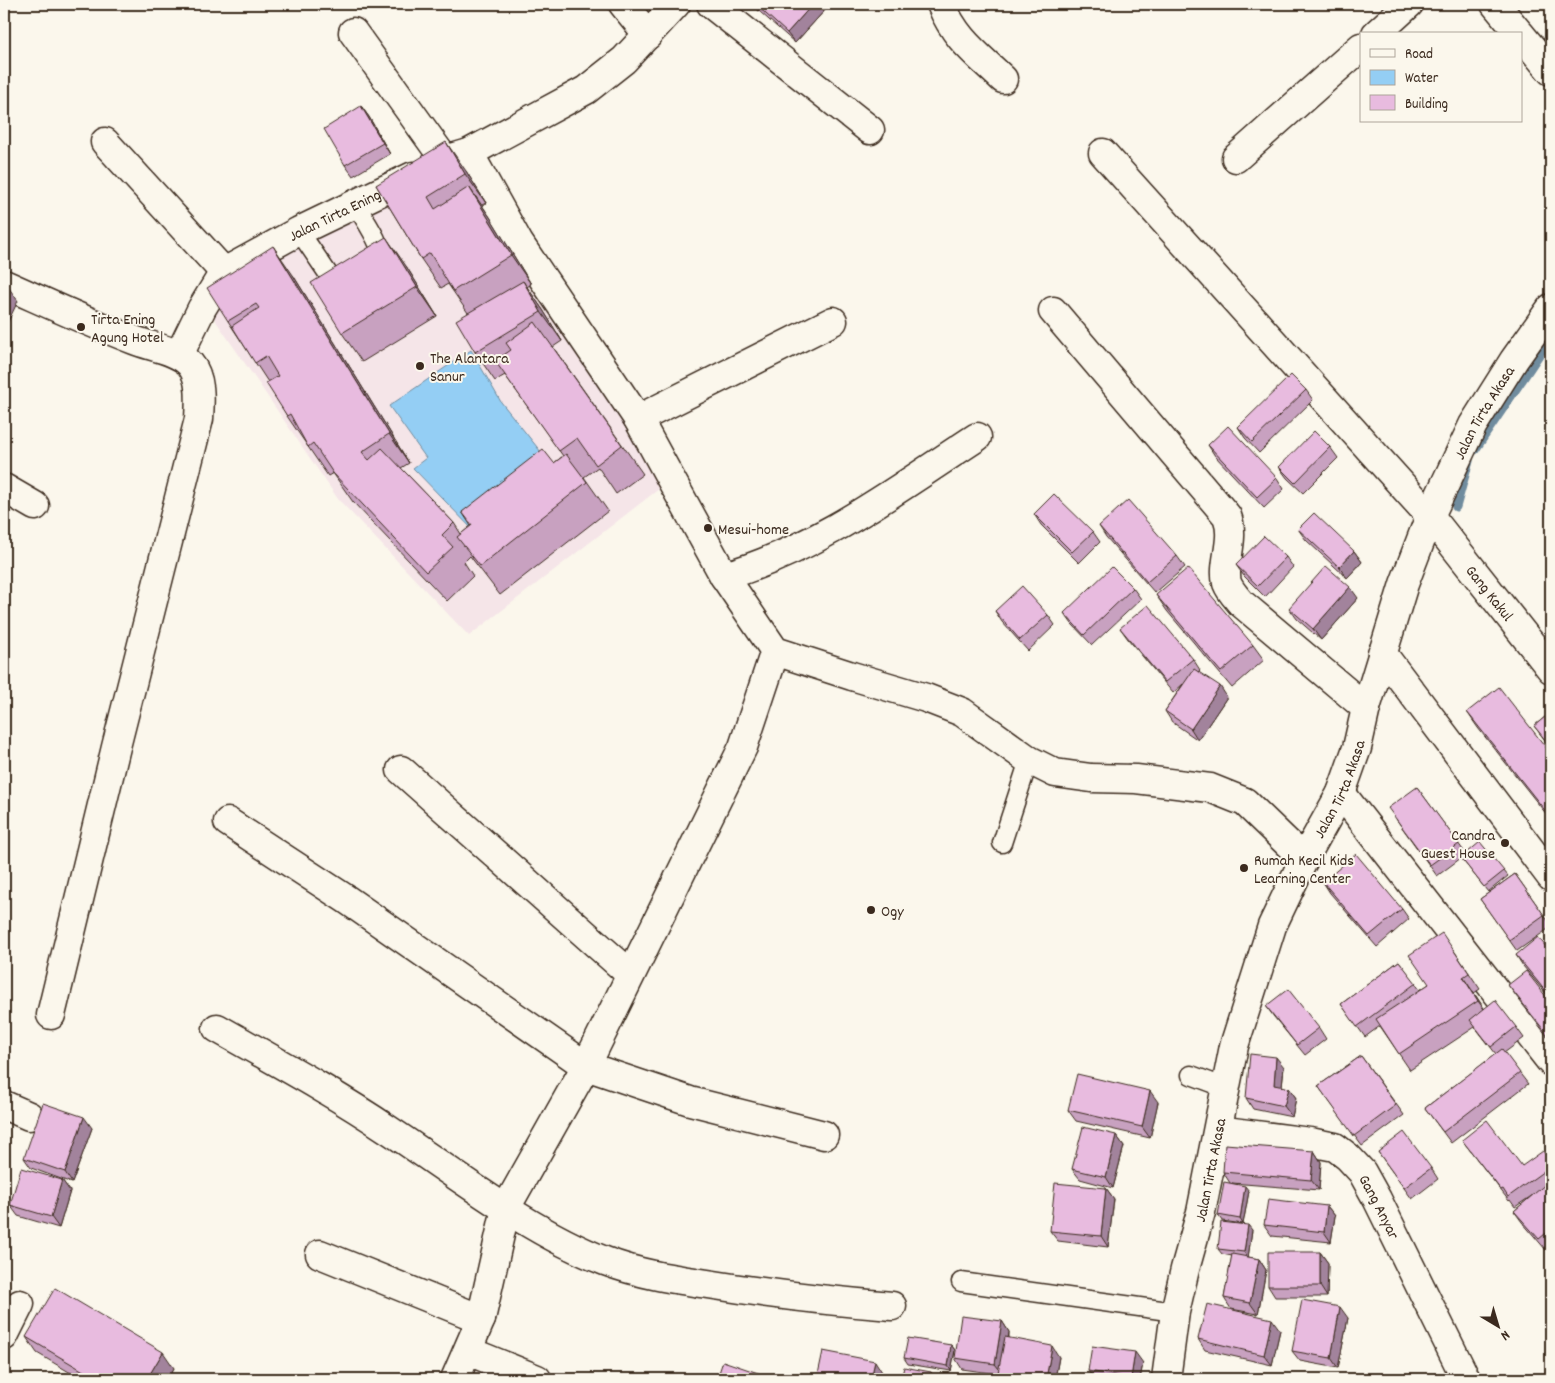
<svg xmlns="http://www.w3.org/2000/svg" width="1555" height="1383" font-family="Dekko,sans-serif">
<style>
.built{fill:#f5e5e8}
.water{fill:#94cef4;stroke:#708c9e}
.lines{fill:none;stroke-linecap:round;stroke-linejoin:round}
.stream{stroke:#708c9e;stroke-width:9}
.lane-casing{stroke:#3b2a1e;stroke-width:21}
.street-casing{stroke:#3b2a1e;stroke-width:31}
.lane{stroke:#fbf7ec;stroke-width:18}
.street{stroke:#fbf7ec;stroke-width:28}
.wall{fill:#c8a1c0;stroke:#3b2a1e}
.shaded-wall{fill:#a2839c;stroke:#3b2a1e}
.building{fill:#e8bbdf;stroke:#3b2a1e}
.poi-dot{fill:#3b2a1e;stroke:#fbf7ec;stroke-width:2}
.labels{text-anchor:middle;stroke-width:4;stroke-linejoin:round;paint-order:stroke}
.street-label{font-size:16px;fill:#3b2a1e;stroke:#fbf7ec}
.poi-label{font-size:16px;fill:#3b2a1e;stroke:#fbf7ec;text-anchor:start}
</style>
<rect width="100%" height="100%" fill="#fbf7ec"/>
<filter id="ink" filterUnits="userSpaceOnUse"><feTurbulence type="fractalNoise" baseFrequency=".02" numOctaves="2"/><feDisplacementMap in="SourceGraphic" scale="10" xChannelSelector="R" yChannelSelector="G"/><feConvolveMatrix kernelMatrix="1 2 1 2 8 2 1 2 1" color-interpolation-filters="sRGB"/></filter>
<g filter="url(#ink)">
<path class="built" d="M465,160L664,485L469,636L338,499L209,311L230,279Z"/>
<path class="water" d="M471,350L501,402L557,472L476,533L413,468L426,458L389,406Z"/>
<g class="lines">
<path class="stream" d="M1475,450L1551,337
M1456,507L1469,461"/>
<defs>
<path id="lane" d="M355,204C363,217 386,249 381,263
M299,231L333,281L343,288
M1002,843L1029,760
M1191,1075L1226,1088
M961,1282L1175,1312"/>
<g id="street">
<path d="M623,4L648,35"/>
<path d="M711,4L870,130"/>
<path d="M941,4C955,39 977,54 1003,79"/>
<path d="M1495,4L1520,34"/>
<path d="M353,32L445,160"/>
<path d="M1376,34L1409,4"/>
<path d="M1521,35L1551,71"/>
<path d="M105,142L224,272"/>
<path d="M469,153L519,243L638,419L724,576L775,651L852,676L926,698L962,712L1029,760L1055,773L1091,778L1136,779L1210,788L1245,802L1304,859"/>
<path id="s1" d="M1103,153L1430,516L1551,669"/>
<path d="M452,158L469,153L586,90L624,60L676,4"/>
<path d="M1236,158L1361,47"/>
<path d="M4,284C47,303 90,323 134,340C151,347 178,350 190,364C202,378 200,401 199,419L116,747L51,1015"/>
<path d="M1053,311L1227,516C1236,539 1222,563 1227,583C1230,591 1236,597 1241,603L1366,708"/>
<path id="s2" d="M179,355L202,308L224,272L299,231L413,176"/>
<path d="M638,419L833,321"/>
<path d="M4,488L35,506"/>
<path d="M724,576C818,549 897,489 977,437"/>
<path d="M1382,653L1551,877"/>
<path d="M401,770L630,974"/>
<path d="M1341,793L1551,1062"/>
<path d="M228,822L346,899L586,1066L690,1101L824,1135"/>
<path d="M217,1028C275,1061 334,1093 389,1130C457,1175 530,1232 605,1261C639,1274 673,1279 708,1284C769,1294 830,1301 892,1306"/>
<path d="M4,1105L29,1116"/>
<path id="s3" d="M1218,1130L1310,1142L1335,1147L1348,1157L1362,1172L1377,1199L1466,1379"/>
<path d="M320,1254L481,1319"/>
<path d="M4,1336L20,1304"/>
<path d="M468,1351L537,1379"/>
<path d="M455,1379L481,1319L506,1208L586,1066L743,747L775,651"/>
<path id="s4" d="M1166,1379L1175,1312L1185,1269L1201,1212L1234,1046L1272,926L1304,859L1341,793L1357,748L1366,708L1404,584L1430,516L1473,425L1514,360L1551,308"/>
</g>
</defs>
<use href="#lane" class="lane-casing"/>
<use href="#street" class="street-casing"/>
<use href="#lane" class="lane"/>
<use href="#street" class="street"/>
</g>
<path class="wall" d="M751,4H822L826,9L795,43Z
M361,106L369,117L390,154L353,176L345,165Z
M466,171L486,203L482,205L490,217L531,284L527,287L543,310L562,341L553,347L643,474L616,494L598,467L584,477L608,511L500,595L470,556L464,562L473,576L447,601L353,502L333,473L328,476L287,416L268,382L228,321L293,275L409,463L401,468L454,523L461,534L471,526L462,512L554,463L563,456L505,375L495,381L475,352L468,313L448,284L441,288L421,259L376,185Z
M406,266L437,316L362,362L342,333Z
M1306,390L1313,400L1259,453L1245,438L1238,427Z
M1208,445L1277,478L1284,489L1264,508L1215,456Z
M1330,447L1338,458L1303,493L1287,478L1279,467Z
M1034,514L1093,532L1100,542L1079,563L1041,525Z
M1099,526L1177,556L1185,567L1155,593L1106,537Z
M1298,529L1354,551L1362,562L1347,578L1306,540Z
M1286,557L1293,567L1265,597L1244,576L1236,565Z
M1133,588L1141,599L1092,645L1072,624L1064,613Z
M1156,595L1253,645L1264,660L1232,688L1167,611Z
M1358,598L1321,640L1297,619L1289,608Z
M995,611L1048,615L1055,625L1028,651L1002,622Z
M1120,628L1193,659L1200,670L1198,672L1227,697L1198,740L1172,722L1165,711L1183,684L1173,693L1128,639Z
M1467,712L1551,754V820L1478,728Z
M1551,712V748L1534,726Z
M1417,787L1466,854L1504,871L1508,876L1488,892L1461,858L1437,876L1396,819Z
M1515,874L1551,925V927L1517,951L1480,899Z
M1323,882L1402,909L1409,919L1377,947L1330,893Z
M1453,949L1480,989L1474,993L1484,1009L1516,1027L1524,1038L1504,1053L1528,1084L1451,1143L1425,1108L1496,1054L1475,1027L1410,1070L1380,1026L1365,1037L1341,1004L1399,961L1420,990L1429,984Z
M1551,953V1000L1523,966L1516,955Z
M1508,985L1551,1003V1041L1516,996Z
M1266,1006L1319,1028L1326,1039L1305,1055L1274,1017Z
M1361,1056L1404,1115L1362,1146L1318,1086Z
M1284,1067L1282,1086L1289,1088L1296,1098L1292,1117L1253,1109L1246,1098Z
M1158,1102L1150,1138L1076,1121L1068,1110Z
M92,1128L72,1183L31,1168L24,1158Z
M1116,1135L1124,1146L1113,1188L1080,1179L1072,1169Z
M1462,1140L1522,1166L1551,1162V1182L1549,1184L1551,1188V1246L1546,1250L1522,1222L1514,1211L1533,1195L1515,1207L1510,1200L1509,1201Z
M1314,1151L1321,1162L1319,1190L1232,1183L1249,1191L1243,1224L1222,1221L1218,1215L1230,1183L1223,1172Z
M1378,1152L1431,1168L1438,1179L1412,1199Z
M62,1180L70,1191L59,1228L18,1216L10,1205Z
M1106,1188L1114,1199L1108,1247L1058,1241L1050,1231Z
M1327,1206L1335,1216L1331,1242L1272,1236L1264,1225Z
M1252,1230L1248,1257L1259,1259L1266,1270L1258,1314L1231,1309L1224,1298L1232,1256L1222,1254L1218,1249Z
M1320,1252L1328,1263L1327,1297H1275L1268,1286Z
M1348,1318L1338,1368L1300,1361L1292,1351Z
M1002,1321L1009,1332V1338L1059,1357L1055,1379H998L997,1378L998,1374L962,1369L955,1358Z
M1280,1330L1272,1365L1205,1350L1198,1339Z
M26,1337L174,1368L168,1379H81L37,1353Z
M951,1345L955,1350L951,1371L908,1364L904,1358Z
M1143,1363L1140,1379H1094L1088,1371Z"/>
<path class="shaded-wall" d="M813,4H822L826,9L795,43L787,33Z
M361,106L369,117L390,154L383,143Z
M446,142L466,171L486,203L465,174Z
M469,187L490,217L531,284L511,255Z
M386,237L406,266L437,316L417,287Z
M273,246L293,275L409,463L389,434Z
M4,281L18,301L4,330Z
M523,281L543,310L562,341L541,312Z
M1354,551L1362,562L1347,578L1339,567Z
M1350,587L1358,598L1321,640L1313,629Z
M1220,686L1227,697L1198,740L1191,729Z
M1463,977L1474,993L1490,1017L1478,1001Z
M1276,1057L1284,1067L1281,1095L1274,1085Z
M1289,1088L1296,1098L1292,1117L1284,1106Z
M1150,1091L1158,1102L1150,1138L1142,1127Z
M84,1117L92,1128L72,1183L65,1172Z
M1116,1135L1124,1146L1113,1188L1106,1177Z
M1314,1151L1321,1162L1319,1190L1311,1180Z
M62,1180L70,1191L59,1228L51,1217Z
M1245,1186L1249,1191L1243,1224L1240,1219Z
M1106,1188L1114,1199L1108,1247L1101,1236Z
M1327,1206L1335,1216L1331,1242L1324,1232Z
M1248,1225L1252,1230L1248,1258L1244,1252Z
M1320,1252L1328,1263L1327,1297L1320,1286Z
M1259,1259L1266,1270L1258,1314L1250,1303Z
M1340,1307L1348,1318L1338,1368L1331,1358Z
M1272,1319L1280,1330L1272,1365L1264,1355Z
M1002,1321L1009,1332L1003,1374L995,1364Z
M951,1345L955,1350L951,1371L948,1366Z
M1052,1346L1059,1357L1055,1379H1046Z
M163,1352L174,1368L168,1379H147Z
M1135,1352L1143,1363L1140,1379H1132L1131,1378Z
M875,1361L882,1372L881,1379H871Z
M931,1372L936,1379H930Z
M764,1375L767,1379H763Z"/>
<path class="building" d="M755,4H813L787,33Z
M361,106L383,143L345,165L324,129Z
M446,142L465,174L428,197L435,209L469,187L511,255L453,291L430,253L421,259L376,185Z
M386,237L417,287L342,333L311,283Z
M273,246L389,434L362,452L369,460L382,448L454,523L442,535L453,547L426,572L333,473L313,443L308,447L290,414L287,416L266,383L278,376L266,356L255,363L232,326L259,308L256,304L228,321L207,288Z
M523,281L541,312L475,352L456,320Z
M535,322L622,445L596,465L577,438L559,451L495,361L511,350L506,343Z
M1291,375L1306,390L1252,442L1238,427Z
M1228,426L1277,478L1257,497L1208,445Z
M1314,431L1330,447L1295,483L1279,467Z
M543,449L554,463L566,454L587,482L480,566L457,537L472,525L462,512Z
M1054,494L1093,532L1072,552L1034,514Z
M1128,500L1177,556L1147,582L1099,526Z
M1314,513L1354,551L1339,567L1298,529Z
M1264,536L1286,557L1258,586L1236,565Z
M1326,566L1350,587L1313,629L1289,608Z
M1112,567L1133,588L1084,635L1064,613Z
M1188,568L1253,645L1221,672L1156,595Z
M1022,586L1048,615L1020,640L995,611Z
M1148,605L1193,659L1165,682L1120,628Z
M1194,669L1220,686L1191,729L1165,711Z
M1499,687L1551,754V818L1467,712Z
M1551,712V747L1534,726Z
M1417,787L1459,844L1430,865L1388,808Z
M1480,842L1504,871L1484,887L1461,858Z
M1356,854L1402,909L1369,936L1323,882Z
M1515,874L1544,915L1509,940L1480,899Z
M1442,933L1469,973L1463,977L1478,1001L1399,1054L1376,1019L1429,984L1409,955Z
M1538,937L1551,953V998L1516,955Z
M1399,961L1416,983L1357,1027L1341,1004Z
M1526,971L1551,1003V1039L1508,985Z
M1288,989L1319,1028L1297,1045L1266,1006Z
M1495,1000L1516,1027L1491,1047L1470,1020Z
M1502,1049L1520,1073L1443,1132L1425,1108Z
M1250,1054L1276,1057L1274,1085L1289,1088L1284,1106L1246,1098Z
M1361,1056L1396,1105L1354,1136L1318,1086Z
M1077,1074L1150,1091L1142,1127L1068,1110Z
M43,1103L84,1117L65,1172L24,1158Z
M1487,1120L1522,1166L1543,1151L1551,1162V1166L1508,1197L1503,1189L1501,1190L1462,1140Z
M1083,1127L1116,1135L1106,1177L1072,1169Z
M1404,1132L1431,1168L1404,1188L1378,1152Z
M1225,1144L1314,1151L1311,1180L1223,1172Z
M21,1168L62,1180L51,1217L10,1205Z
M1224,1182L1245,1186L1240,1219L1218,1215Z
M1055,1183L1106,1188L1101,1236L1050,1231Z
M1547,1183L1551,1188V1229L1539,1239L1514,1211Z
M1268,1199L1327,1206L1324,1232L1264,1225Z
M1221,1222L1248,1225L1244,1252L1218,1249Z
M1268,1252H1320V1286H1268Z
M1232,1254L1259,1259L1250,1303L1224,1298Z
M55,1288L163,1352L147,1379H97L26,1337Z
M1302,1300L1340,1307L1331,1358L1292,1351Z
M1207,1304L1272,1319L1264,1355L1198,1339Z
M961,1316L1002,1321L995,1364L955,1358Z
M1005,1337L1052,1346L1046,1379H1005L997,1378Z
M908,1338L951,1345L948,1366L904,1358Z
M1092,1346L1135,1352L1131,1378L1088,1371Z
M823,1351L875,1361L871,1379H817Z
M723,1361L764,1375L763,1379H717Z
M904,1367L931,1372L930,1379H901Z"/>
</g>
<g class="poi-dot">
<circle cx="81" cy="327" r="5"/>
<circle cx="420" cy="366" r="5"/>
<circle cx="708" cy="528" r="5"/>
<circle cx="1505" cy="843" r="5"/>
<circle cx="1244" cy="868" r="5"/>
<circle cx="871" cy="910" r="5"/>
</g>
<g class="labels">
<g class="street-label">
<text dy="6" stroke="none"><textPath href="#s2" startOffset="219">Jalan Tirta Ening</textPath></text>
<text dy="6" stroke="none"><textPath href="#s4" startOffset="1024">Jalan Tirta Akasa</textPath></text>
<text dy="6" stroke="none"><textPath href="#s1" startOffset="586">Gang Kakul</textPath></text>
<text dy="6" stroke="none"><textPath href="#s4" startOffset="619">Jalan Tirta Akasa</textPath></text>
<text dy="6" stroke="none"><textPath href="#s4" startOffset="214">Jalan Tirta Akasa</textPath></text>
<text dy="6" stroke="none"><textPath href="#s3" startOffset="194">Gang Anyar</textPath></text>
</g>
<g class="poi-label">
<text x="91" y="324">Tirta Ening<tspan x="91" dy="18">Agung Hotel</tspan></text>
<text x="430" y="363">The Alantara<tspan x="430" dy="18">Sanur</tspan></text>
<text x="718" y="534">Mesui-home</text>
<text x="1495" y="840" text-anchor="end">Candra<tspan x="1495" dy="18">Guest House</tspan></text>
<text x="1254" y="865">Rumah Kecil Kids<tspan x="1254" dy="18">Learning Center</tspan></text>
<text x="881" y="916">Ogy</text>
</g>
</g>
<rect width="1555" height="1383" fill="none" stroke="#fbf7ec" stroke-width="20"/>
<rect x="10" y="10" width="1535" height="1363" fill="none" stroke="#3b2a1e" stroke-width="2" filter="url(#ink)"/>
<rect x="1360" y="32" width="162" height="90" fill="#fbf7ec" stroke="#aea59a"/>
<rect x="1370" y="49" width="25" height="8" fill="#fbf7ec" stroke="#aea59a"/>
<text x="1405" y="58" font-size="15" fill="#3b2a1e">Road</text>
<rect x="1370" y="70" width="25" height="15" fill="#94cef4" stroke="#aea59a"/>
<text x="1405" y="82" font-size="15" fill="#3b2a1e">Water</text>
<rect x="1370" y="95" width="25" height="15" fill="#e8bbdf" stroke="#aea59a"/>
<text x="1405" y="108" font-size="15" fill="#3b2a1e">Building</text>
<g transform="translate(1498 1326) rotate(142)" stroke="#fbf7ec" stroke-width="4" paint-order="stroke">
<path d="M0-4L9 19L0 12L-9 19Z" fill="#3b2a1e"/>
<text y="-8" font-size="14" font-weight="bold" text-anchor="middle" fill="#3b2a1e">N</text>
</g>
</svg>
